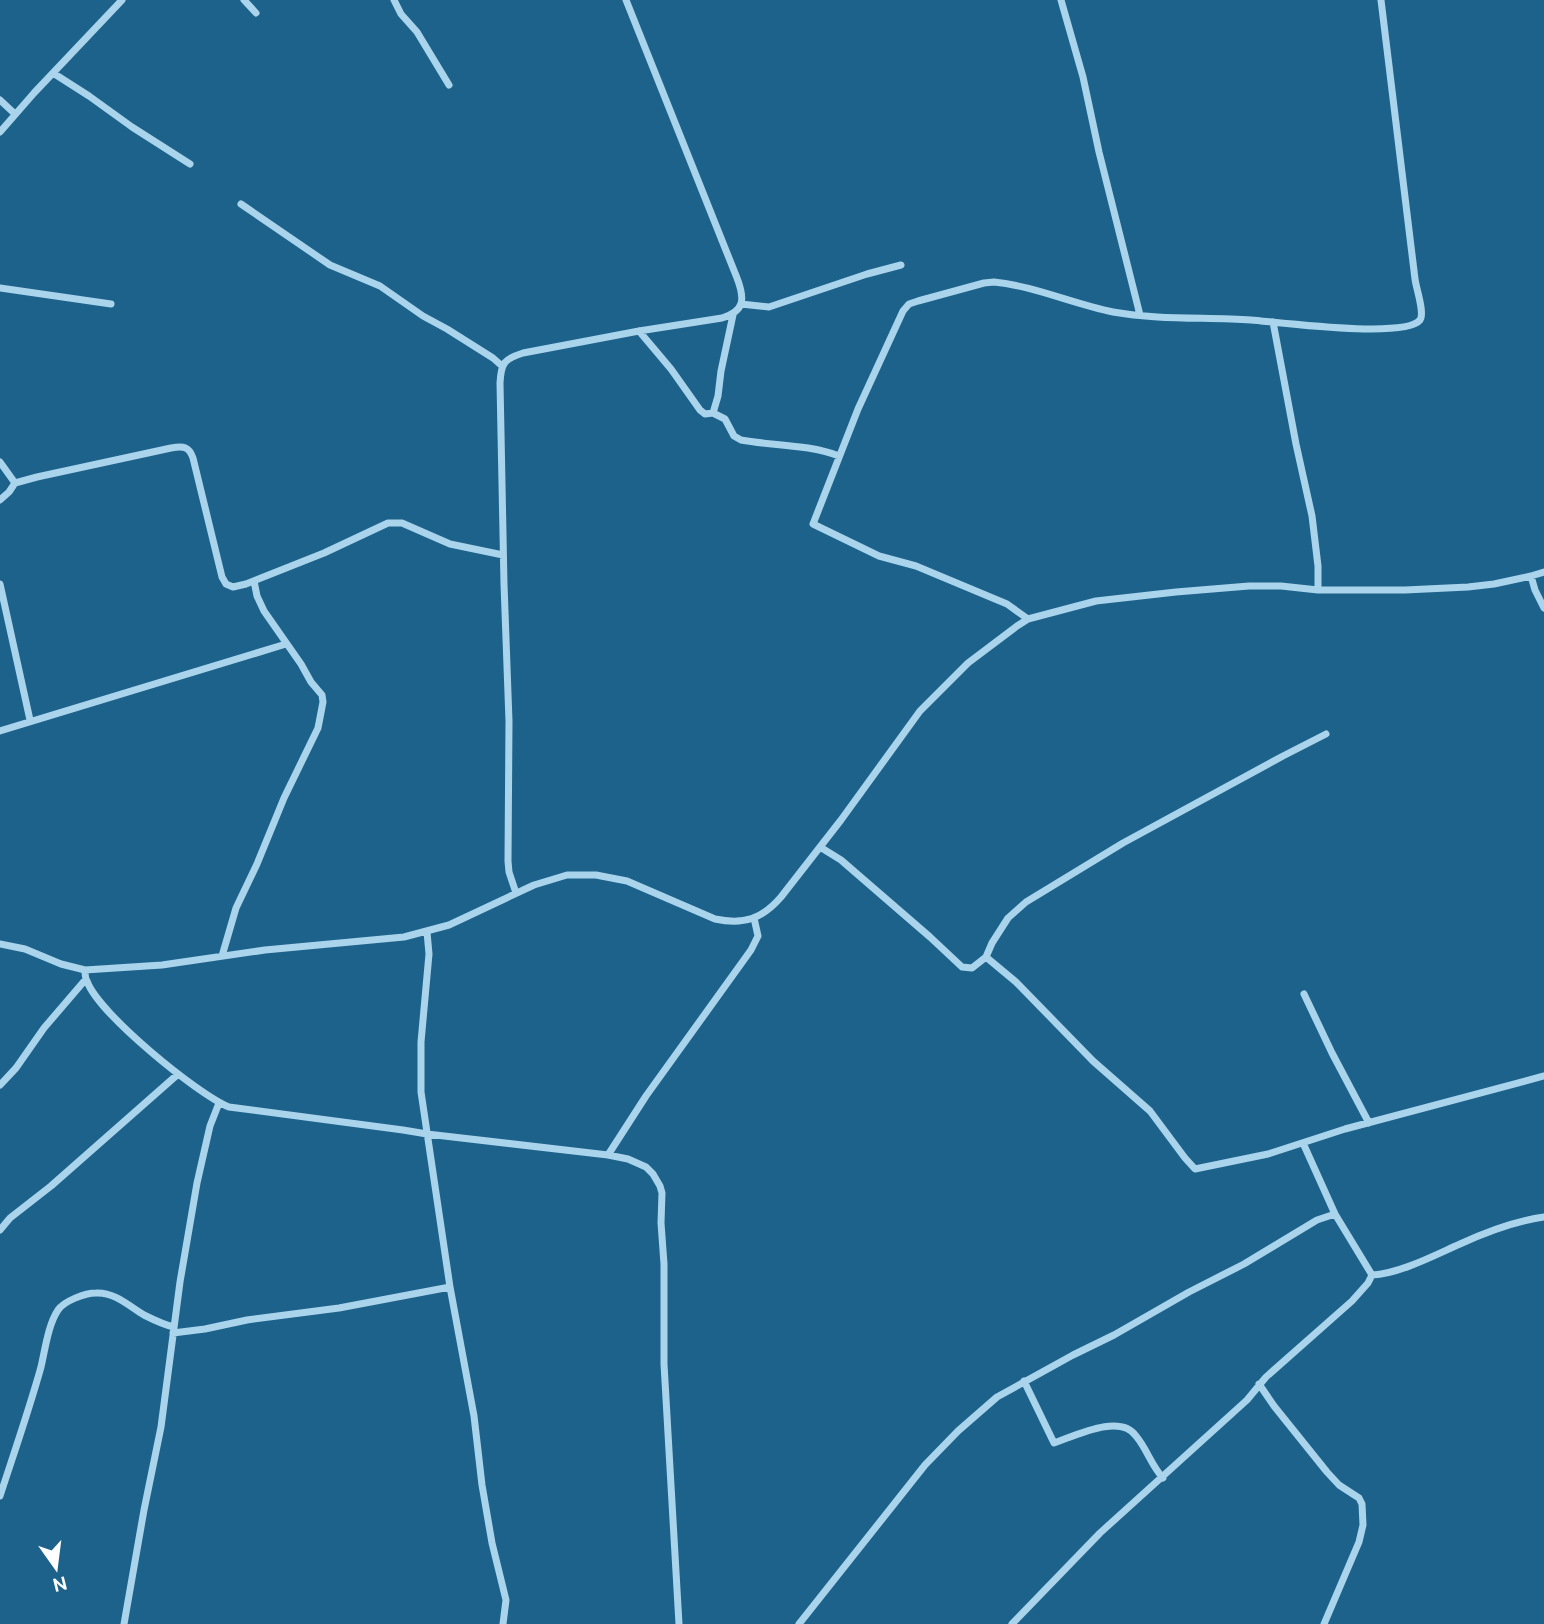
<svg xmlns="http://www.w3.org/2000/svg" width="1544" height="1624" font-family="Ubuntu,sans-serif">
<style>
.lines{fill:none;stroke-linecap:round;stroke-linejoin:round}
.street{stroke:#a9d4ec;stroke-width:7}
</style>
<rect width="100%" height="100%" fill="#1d628b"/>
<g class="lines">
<path class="street" d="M244,0L256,13
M394,0L401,14L417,32L449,85
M1061,0L1083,77L1099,152L1140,315
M53,73L89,96L132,127L190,164
M0,100L15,114
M0,132L34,93L122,0
M241,204L330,265L380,286L423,316L447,329L493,358L502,366
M0,288L111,304
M741,304L769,307L867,274L901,265
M733,315L721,371L718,396L713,413L725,419L734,436L741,440C774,446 807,444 839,456
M1273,322L1296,444L1312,516L1318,566V590
M639,331L671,369L700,410L705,414L713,413
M0,462L15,483L9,492L0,500
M15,483L37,477L171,448C183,446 189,446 193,458L222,577L226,584L233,587L246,584L324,553L388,523H402L450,544L503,555
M1531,576L1535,590L1544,608
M0,584L30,720
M1028,619L1007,604L916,566L879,556L813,524L858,409L903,311L909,304L918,301L984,283L994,282C1034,286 1073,304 1113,312C1158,320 1205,317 1251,320C1277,322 1405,339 1420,320C1425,313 1416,288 1415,279L1381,0
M0,731L286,644
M820,847L841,860L856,873L930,937L962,967L972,968L986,957L1016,982L1093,1061L1150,1111L1185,1158L1195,1169L1268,1154L1345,1129L1544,1076
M516,893L509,872L508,861L509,721L504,584L500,383C501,363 504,359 523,353L639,331L722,318C745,311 745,299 737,278L626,0
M427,932L429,954L421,1042V1092L450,1287L474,1416L482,1485L492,1543L506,1600L503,1624
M0,944L25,949L61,964L85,970L162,965L265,950L404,937L449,925L534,885L567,875H596L627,881L715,919C744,925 762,919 781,897L841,820L920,711L968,663L1017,626L1028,619L1096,601L1176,592L1249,586H1281L1318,590H1405L1468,587L1494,584L1531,576L1544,572
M222,956L236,908L257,864L284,798L318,728L323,702L322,695L311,682L301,664L264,611L257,596L254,581
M986,957L992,943L1008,918L1026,902L1123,843L1283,756L1326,734
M85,970C85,974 85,978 87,981C98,1013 197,1094 229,1107L403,1130L427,1134L608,1155L628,1159L646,1167L653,1174L660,1186L662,1193L661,1223L664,1264V1364L679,1624
M1304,994L1332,1053L1369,1123
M0,1085L16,1068L44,1028L86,979
M1303,1143L1335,1214L1372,1275
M608,1155L646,1096L751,950L758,936L754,918
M0,1230L10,1218L51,1186L177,1075
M1372,1275C1399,1274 1435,1255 1460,1244C1486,1232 1515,1221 1544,1217
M173,1333L205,1329L247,1320L339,1308L450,1287
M1024,1381L1054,1443C1075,1436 1120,1413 1136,1436C1147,1449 1151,1465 1163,1478
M1259,1384L1274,1406L1327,1472L1339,1485L1359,1498L1362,1504L1363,1525L1359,1542L1324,1624
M0,1496C14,1453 29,1410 41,1367C45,1350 48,1325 58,1310C64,1301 85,1293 96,1293C115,1292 129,1306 144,1315C154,1320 164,1325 174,1327
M124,1624L144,1510L161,1427L180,1282L197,1183L210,1126L219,1103
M799,1624L925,1465L958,1431L997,1397L1073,1355L1114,1335L1189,1292L1244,1264L1317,1220L1335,1214
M1012,1624L1100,1533L1247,1400L1266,1377L1352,1301L1368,1283L1372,1275"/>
</g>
<g transform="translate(56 1568) rotate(166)" stroke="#1d628b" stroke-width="5" paint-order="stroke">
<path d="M0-5L12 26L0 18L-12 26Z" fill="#ffffff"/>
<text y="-10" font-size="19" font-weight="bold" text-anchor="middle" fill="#ffffff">N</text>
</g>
</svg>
